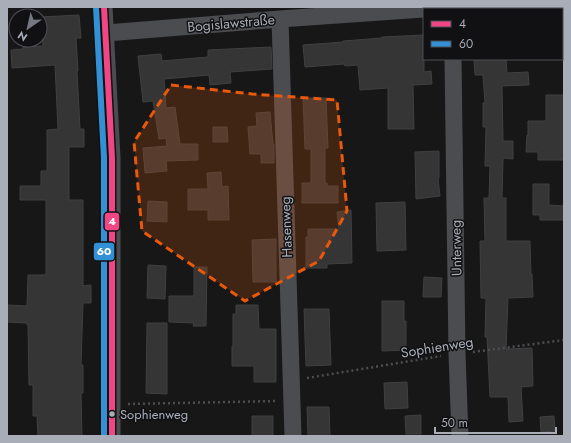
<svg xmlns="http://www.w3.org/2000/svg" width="571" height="443" font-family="Jost,sans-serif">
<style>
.building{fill:#353536;stroke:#3f4043}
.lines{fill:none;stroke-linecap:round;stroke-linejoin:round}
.path{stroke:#4d4e52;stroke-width:2.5;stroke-dasharray:2 3;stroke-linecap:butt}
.street{stroke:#4b4c50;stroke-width:17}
.bus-1-casing{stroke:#111113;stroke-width:9}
.bus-2-casing{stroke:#111113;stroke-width:9}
.bus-1{stroke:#f14684;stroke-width:6}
.bus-2{stroke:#3390d4;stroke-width:6}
.marked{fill:#e8590c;fill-opacity:0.2;stroke:#e8590c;stroke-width:3;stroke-dasharray:8 5;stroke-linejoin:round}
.bus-dot{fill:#a8adb8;stroke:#111113;stroke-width:1.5}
.labels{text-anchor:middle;stroke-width:3;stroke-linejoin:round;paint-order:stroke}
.bus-label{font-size:13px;fill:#a8adb8;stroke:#111113;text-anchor:start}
.street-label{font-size:14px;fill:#a8adb8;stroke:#111113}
.line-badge{stroke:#111113;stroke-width:1.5}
.badge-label{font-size:11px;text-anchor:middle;font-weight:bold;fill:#fff}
</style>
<rect width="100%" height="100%" fill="#171717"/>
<path class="building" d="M79,15L81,38H76L78,71H77L80,129H84V147H69V200H83V286L91,285V303H83L81,365H83V393H81L82,436H38L37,416H33V385H29L28,325H27V323L7,322V305L27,306L28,275H46V200H20V186H41V171H47V130L58,129L55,65L12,68L11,50L23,49V47L43,46L41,17Z
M424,35V72L431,71L432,84L413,85L414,129H388V88L360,90L358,65L345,66L344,64L305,67L303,45L343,42V41L382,38V37Z
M271,47L272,69L230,72L231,83L210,85L209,75L164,79L166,108L175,107L180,144H198V160L166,161L167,171L145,173L143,148L167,146L166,138L159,139L153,101L143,102L138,56L161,54L162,61L208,57V50Z
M488,59H506L507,73L528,72L529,85L502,86L503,141H513V159L503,158L502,198H506V241H530L531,274H532L533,297L508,298L506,349L532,348L533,386L521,387L523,421L509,422L508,397H490L487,337H485L486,298H481L480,241H485L484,198H489L490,166H485L486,127H483V103H485L483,75H475L474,60Z
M546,95H564V160H538V152H526L527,135H528V121H546Z
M303,98H326L328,148H325V183H327V186H338V203H302V183H311V149H305Z
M270,112L273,144H274V163H261V154H250L248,127L257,126L256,113Z
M213,127H227L228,142H213Z
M439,151V178H438L440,196L416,199L415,152Z
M221,172L222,187L228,186L229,220H208V210H188V189H208L207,173Z
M533,184H549V205L564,206V220H540V215H533Z
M148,201L167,202V222L147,221Z
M405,202L406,250L377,251L376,203Z
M351,210L352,263L327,264V268H306V237H308V229H339L337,212Z
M276,239V282H253L252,240Z
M148,265L166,266L165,299L147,298Z
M194,267H207L206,326H193L194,323L169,322V296H194Z
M424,277L442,278L441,297H423Z
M382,301H404V321H406V350L382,351Z
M236,305H258L259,329H276V382H254V366H232V346H233V314H236Z
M304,309H329L331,365L306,366Z
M147,323H167V394L146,393Z
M407,382L408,408L385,409L384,383Z
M307,407H329L330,436H308Z
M421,415V434H406L405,416Z
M252,416H273V436H252Z
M554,416L555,431L541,432L540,417Z"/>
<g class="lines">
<path class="path" d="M473,352L564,340
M307,378L441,356
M128,404L277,401"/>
<path class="street" d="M104,7L112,158V436
M280,19L293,436
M106,33L280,19L452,7
M453,59L457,354L460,436"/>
<defs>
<path id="bus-1" d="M104,7L112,158V436"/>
<path id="bus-2" d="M96,7L104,158V436"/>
</defs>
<use href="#bus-1" class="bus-1-casing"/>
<use href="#bus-2" class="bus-2-casing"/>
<use href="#bus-1" class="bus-1"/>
<use href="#bus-2" class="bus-2"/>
</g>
<path class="marked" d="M171,85L252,94L337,100L347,211L319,261L245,301L142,231L134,142Z"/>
<circle class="bus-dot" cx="112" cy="414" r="3.5"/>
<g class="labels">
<g class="bus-label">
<text x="120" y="419">Sophienweg</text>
</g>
<g class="street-label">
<text transform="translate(231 23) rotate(-5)" y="5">Bogislawstraße</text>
<text transform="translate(286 227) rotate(-92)" y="5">Hasenweg</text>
<text transform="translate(456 248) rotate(-91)" y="5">Unterweg</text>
<text transform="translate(437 347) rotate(-9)" y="5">Sophienweg</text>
</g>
</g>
<g class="line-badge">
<rect x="104" y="212" width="16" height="19" rx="4" fill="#f14684"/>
<rect x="93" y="242" width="22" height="19" rx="4" fill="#3390d4"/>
</g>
<g class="badge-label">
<text x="112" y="225">4</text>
<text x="104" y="255">60</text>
</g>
<rect width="571" height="443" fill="none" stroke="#a8adb8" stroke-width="16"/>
<rect x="423" y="8" width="140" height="52" fill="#111113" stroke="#4d4f55"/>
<rect x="431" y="21" width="20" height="6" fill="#f14684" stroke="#4d4f55"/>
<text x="459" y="28" font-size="12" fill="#a8adb8">4</text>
<rect x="431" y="41" width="20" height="6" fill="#3390d4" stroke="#4d4f55"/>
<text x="459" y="48" font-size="12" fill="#a8adb8">60</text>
<g transform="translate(28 28) rotate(214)"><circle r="19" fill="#111113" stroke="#4d4f55"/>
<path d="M0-3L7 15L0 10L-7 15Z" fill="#757880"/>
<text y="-6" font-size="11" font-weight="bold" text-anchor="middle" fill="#a8adb8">N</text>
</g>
<path d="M435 427v6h121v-6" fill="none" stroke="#a8adb8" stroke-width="2"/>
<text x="441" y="427" font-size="12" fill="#a8adb8" stroke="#111113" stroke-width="3" paint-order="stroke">50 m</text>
</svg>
